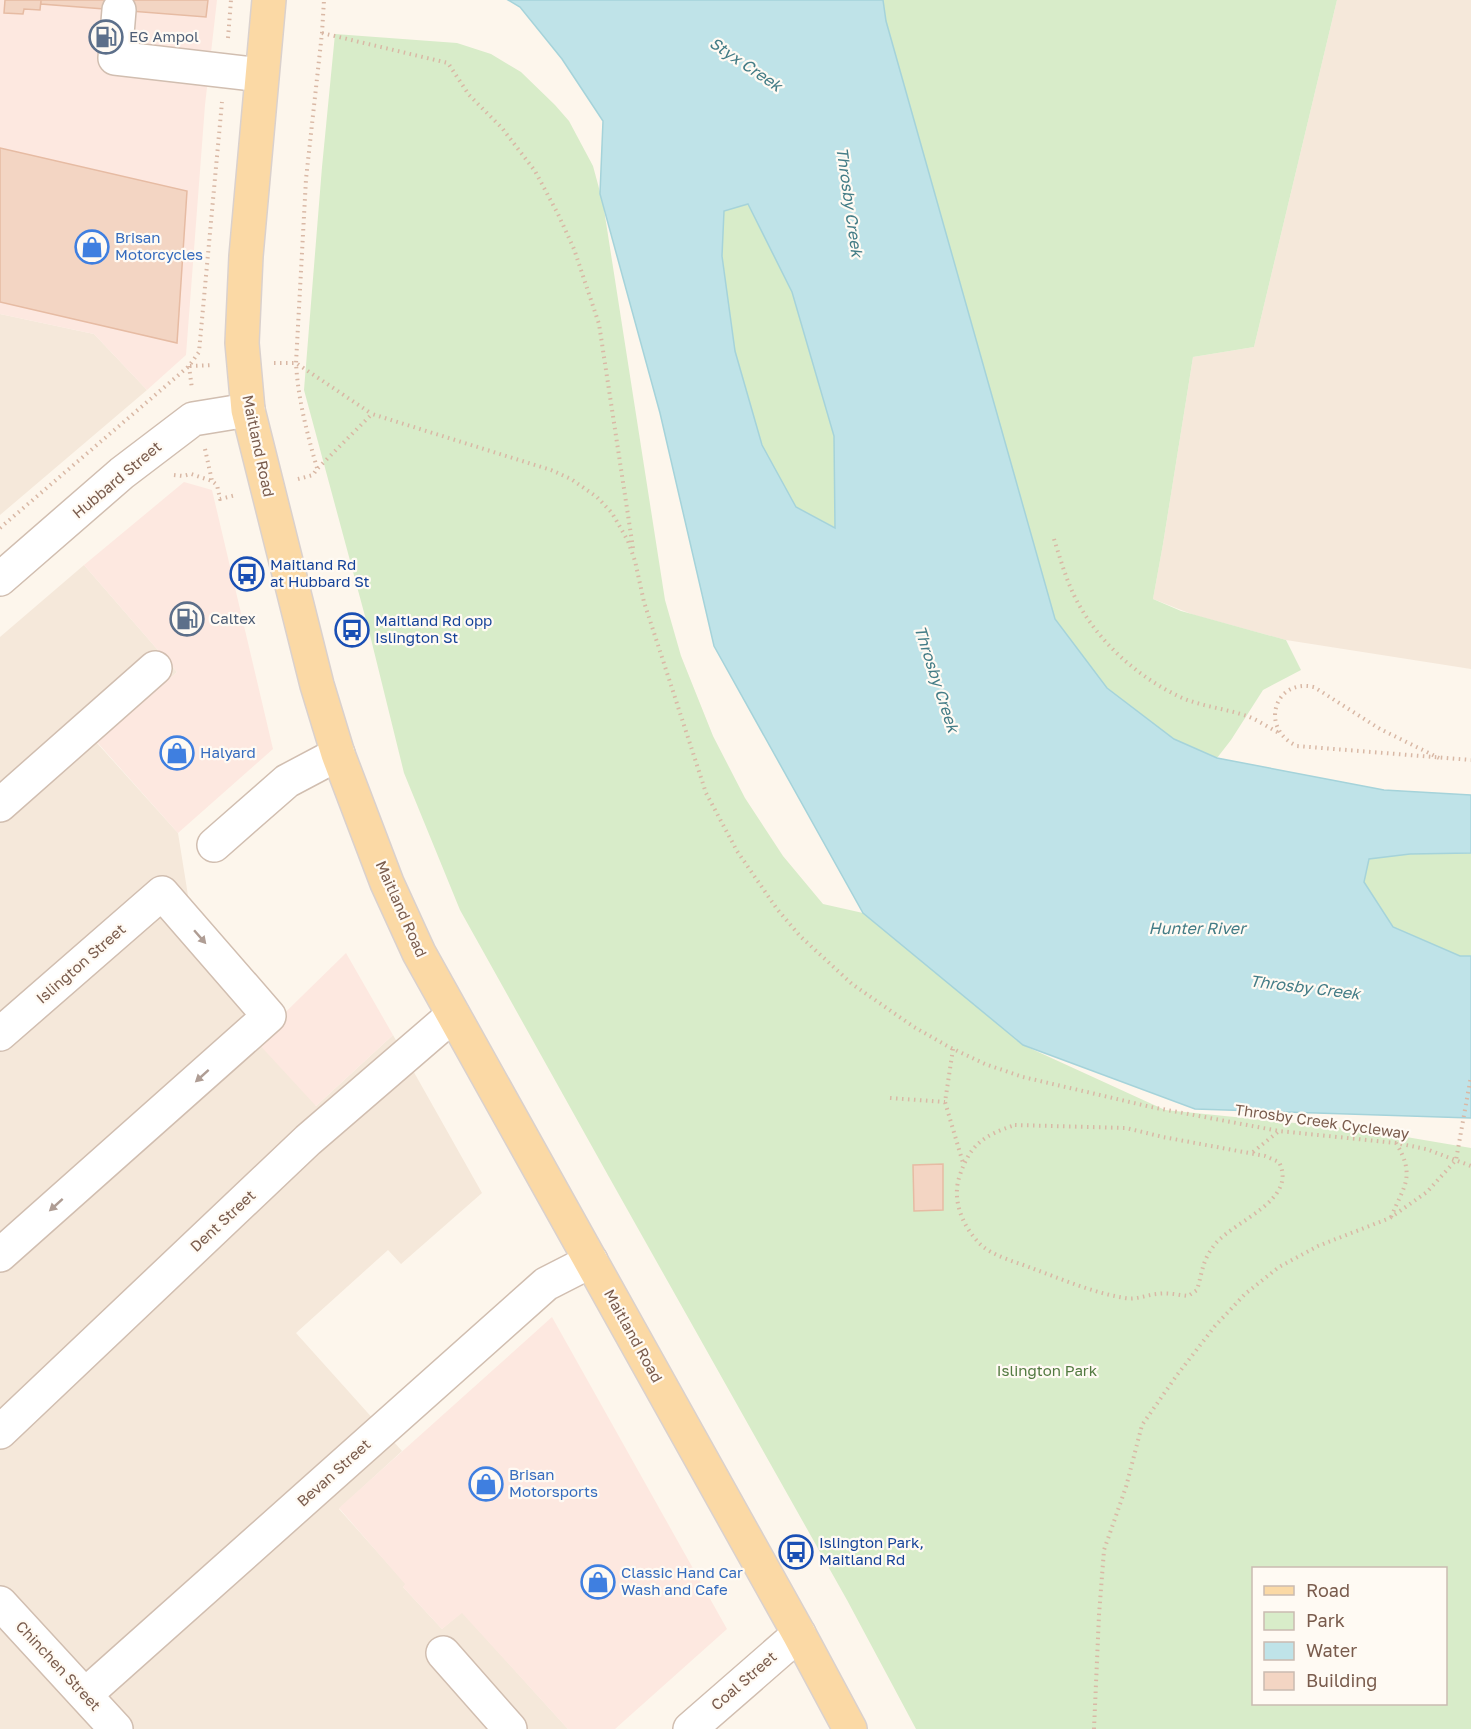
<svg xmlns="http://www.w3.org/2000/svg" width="1471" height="1729" font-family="'Golos Text',sans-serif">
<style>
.residential{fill:#f5e8da}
.commercial{fill:#fde8e0}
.green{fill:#d8ecc9;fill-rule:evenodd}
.water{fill:#bfe3e8;stroke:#a5d3da;stroke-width:1.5;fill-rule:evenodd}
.building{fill:#f3d5c3;stroke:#e6bba3;stroke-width:1.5}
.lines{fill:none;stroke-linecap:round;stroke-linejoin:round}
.minor-casing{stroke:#d1beb0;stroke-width:36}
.major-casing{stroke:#dad1cd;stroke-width:36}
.path{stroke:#d9b8a5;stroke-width:4;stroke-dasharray:1.5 4.5;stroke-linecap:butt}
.minor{stroke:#fff;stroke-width:33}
.major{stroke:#fbd9a5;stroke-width:33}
.oneway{fill:#af9d94}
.labels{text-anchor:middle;stroke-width:4.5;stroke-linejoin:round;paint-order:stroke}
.service-label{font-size:15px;fill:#4e5e75;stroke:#fffaf3;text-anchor:start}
.shop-label{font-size:15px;fill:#366cbe;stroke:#fffaf3;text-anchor:start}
.street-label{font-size:15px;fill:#7a5c4d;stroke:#fffaf3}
.transit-label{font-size:15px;fill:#164399;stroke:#fffaf3;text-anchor:start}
.park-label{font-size:15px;fill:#537a41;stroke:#fffaf3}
.water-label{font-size:16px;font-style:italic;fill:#437c86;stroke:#fffaf3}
</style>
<rect width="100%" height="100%" fill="#fdf6ec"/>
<path class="residential" d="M1337,0H1471V669L1286,640L1194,615L1153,599L1163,544L1193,357L1254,347Z
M0,314L94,334L147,390L0,515Z
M84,565L177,672L97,743L178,833L190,908L316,1106L393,1035L482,1193L401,1264L388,1250L296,1333L402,1451L339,1509L406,1584L403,1587L442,1629L462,1612L568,1729H0V637Z"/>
<path class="commercial" d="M0,0H217L205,105L186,355L147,390L94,334L0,314Z
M184,482L212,490L273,749L178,833L97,742L177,672L84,565Z
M346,953L393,1035L316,1106L256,1041Z
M552,1317L727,1629L615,1729H568L462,1613L442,1629L403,1587L405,1584L339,1508Z"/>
<path class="green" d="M883,0H1337L1254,347L1193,357L1163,544L1153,599L1181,611L1286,640L1301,670L1263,690L1231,740L1217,758L1174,739L1107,688L1055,619L886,21Z
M335,34L457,43L491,54L521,72L555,105L569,121L593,166L603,203L665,600L681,656L713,736L745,798L783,856L823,904L863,913L1023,1045L1165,1110L1365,1130L1471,1148V1729H916L847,1600L609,1177L460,910L404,773L369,631L304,390L322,167ZM1254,1568H1446V1704H1254Z
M748,204L792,292L834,436L836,528L796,507L762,445L735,351L722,256L724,211Z
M1471,853V956H1460L1393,927L1364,882L1368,859L1409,854Z"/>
<path class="water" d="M508,0H883L886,21L1055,619L1107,688L1174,739L1217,758L1384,790L1471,795V853L1410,854L1369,859L1364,882L1393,927L1460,956H1471V1118L1195,1109L1023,1045L863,913L714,646L660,413L600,194L603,121L562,59L520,7ZM748,204L792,292L834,436L835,528L796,507L762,445L735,351L722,256L724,211Z"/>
<path class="building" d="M5,0H41L40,10L24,9L23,14L4,13Z
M41,0H208L206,17L41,4Z
M0,148L187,191L177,343L0,302Z
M943,1164V1210L914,1211L913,1165Z"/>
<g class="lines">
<defs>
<path id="minor" d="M119,10L115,58L261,75
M0,579L122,473L193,419L248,410
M0,805L155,668
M214,845L287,781L338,754
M0,1034L162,893L269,1016L0,1255
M0,1432L308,1140L453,1015
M0,1603L116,1729
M443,1653L510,1729
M85,1695L546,1284L591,1261
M690,1729L799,1634"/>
<path id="major" d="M269,0L246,256L242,343L248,410L317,685L338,754L387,883L419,953L799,1634L850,1729"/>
</defs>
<use href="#minor" class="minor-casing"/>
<use href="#major" class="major-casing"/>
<path class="path" d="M322,33L448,63L469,95L502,128L535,171L558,214L574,249L599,324L633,548
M228,38L231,0
M274,363H296L372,414
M189,366L192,389
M190,366L213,365
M205,449L212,481
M317,468C307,433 298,399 296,363L306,179L322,33L324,0
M174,475L183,476L191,474L212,481L217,485L220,499L236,495
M298,479L313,475L317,469L372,414L551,470L571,479L597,497L612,513L628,541L635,561L644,602L706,793L737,851L777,909L800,936L852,984L914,1027L949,1047L985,1064L1023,1077L1151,1107L1279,1131L1396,1143L1426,1149L1471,1166
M0,528L189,366L199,352L222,102
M1054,539C1061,561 1067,583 1078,603C1100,643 1137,676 1178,696C1199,706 1222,708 1244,715C1257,719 1269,728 1281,734
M1439,758L1380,729L1314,687C1274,678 1259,729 1297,746L1471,760
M953,1049L945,1102L963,1163
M890,1098L945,1102
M1015,1125L1126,1128L1163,1137L1265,1156L1279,1162C1298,1200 1236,1220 1216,1243C1202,1260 1203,1270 1197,1290L1188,1296C1178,1295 1167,1292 1157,1294C1146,1295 1136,1300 1125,1298C1094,1293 1064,1280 1034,1269C1017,1262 994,1257 980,1244C963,1227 952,1201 959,1178C969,1145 984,1135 1015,1125Z
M1253,1152L1279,1131
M1391,1217C1404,1186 1416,1176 1396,1143
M1094,1729L1099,1615L1104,1550L1126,1487L1142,1425L1177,1375L1215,1326L1245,1294L1279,1267L1318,1246L1390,1218L1427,1192L1456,1160L1471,1076"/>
<use href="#minor" class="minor"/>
<use href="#major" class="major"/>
</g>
<defs><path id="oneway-solid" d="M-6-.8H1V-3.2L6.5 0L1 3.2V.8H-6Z" transform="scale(1.5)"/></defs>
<g class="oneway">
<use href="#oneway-solid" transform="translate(200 937) rotate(49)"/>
<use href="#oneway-solid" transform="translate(202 1076) rotate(138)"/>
<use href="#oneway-solid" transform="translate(56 1205) rotate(138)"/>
</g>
<defs>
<symbol id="fuel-ring" viewBox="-11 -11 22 22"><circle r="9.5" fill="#fffaf3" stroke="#5c6f8a" stroke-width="1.5"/><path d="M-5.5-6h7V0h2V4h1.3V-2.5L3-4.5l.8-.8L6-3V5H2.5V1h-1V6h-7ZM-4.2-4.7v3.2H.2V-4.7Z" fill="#5c6f8a"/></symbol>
<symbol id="shop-ring" viewBox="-11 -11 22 22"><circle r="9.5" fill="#fffaf3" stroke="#3f7fe0" stroke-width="1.5"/><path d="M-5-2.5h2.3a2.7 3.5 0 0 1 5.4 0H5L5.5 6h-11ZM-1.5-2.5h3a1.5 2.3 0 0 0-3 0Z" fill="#3f7fe0"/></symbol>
<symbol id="bus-ring" viewBox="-11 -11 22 22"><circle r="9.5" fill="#fffaf3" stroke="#1a4fb4" stroke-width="1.5"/><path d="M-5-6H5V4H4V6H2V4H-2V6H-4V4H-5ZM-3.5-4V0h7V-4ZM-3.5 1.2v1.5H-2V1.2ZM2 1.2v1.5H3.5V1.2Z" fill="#1a4fb4"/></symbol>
</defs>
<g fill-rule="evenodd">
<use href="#fuel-ring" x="87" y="18" width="38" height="38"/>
<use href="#shop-ring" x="73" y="228" width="38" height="38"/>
<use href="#bus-ring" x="228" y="555" width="38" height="38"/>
<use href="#fuel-ring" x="168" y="600" width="38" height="38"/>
<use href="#bus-ring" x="333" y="611" width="38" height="38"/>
<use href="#shop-ring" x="158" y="734" width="38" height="38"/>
<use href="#shop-ring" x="467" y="1465" width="38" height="38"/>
<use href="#bus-ring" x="777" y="1533" width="38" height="38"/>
<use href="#shop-ring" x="579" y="1563" width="38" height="38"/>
</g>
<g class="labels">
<g class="service-label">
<text x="129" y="42">EG Ampol</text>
<text x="210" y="624">Caltex</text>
</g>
<g class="shop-label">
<text x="115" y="243">Brisan<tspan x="115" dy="17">Motorcycles</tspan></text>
<text x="200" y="758">Halyard</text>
<text x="509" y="1480">Brisan<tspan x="509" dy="17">Motorsports</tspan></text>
<text x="621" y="1578">Classic Hand Car<tspan x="621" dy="17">Wash and Cafe</tspan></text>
</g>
<g class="street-label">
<text transform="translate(258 446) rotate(78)" y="5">Maitland Road</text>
<text transform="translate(117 480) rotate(-40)" y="5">Hubbard Street</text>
<text transform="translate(401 909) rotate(66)" y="5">Maitland Road</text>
<text transform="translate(81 964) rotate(-41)" y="5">Islington Street</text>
<text transform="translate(1322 1122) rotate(8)" y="5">Throsby Creek Cycleway</text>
<text transform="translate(223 1221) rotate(-43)" y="5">Dent Street</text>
<text transform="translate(633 1336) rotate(61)" y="5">Maitland Road</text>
<text transform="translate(334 1473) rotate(-42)" y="5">Bevan Street</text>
<text transform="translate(58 1666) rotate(47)" y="5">Chinchen Street</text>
<text transform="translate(744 1681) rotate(-41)" y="5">Coal Street</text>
</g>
<g class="transit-label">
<text x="270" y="570">Maitland Rd<tspan x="270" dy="17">at Hubbard St</tspan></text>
<text x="375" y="626">Maitland Rd opp<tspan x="375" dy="17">Islington St</tspan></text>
<text x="819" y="1548">Islington Park,<tspan x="819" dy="17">Maitland Rd</tspan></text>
</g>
<g class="park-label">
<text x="1047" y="1376">Islington Park</text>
</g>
<g class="water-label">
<text transform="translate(746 64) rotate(34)" y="6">Styx Creek</text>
<text transform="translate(850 202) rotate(82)" y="6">Throsby Creek</text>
<text transform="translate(937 679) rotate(72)" y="6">Throsby Creek</text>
<text x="1197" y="934">Hunter River</text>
<text transform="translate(1305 987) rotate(7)" y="6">Throsby Creek</text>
</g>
</g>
<rect x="1252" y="1567" width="195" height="138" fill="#fffaf3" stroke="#cabbb1" stroke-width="1.5"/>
<rect x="1264" y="1586" width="30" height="9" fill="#fbd9a5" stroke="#cabbb1" stroke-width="1.5"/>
<text x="1306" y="1597" font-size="18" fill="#7a5c4d">Road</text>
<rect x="1264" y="1612" width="30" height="18" fill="#d8ecc9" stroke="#cabbb1" stroke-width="1.5"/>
<text x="1306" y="1627" font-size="18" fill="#7a5c4d">Park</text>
<rect x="1264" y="1642" width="30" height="18" fill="#bfe3e8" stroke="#cabbb1" stroke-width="1.5"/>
<text x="1306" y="1657" font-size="18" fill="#7a5c4d">Water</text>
<rect x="1264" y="1672" width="30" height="18" fill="#f3d5c3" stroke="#cabbb1" stroke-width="1.5"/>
<text x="1306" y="1687" font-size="18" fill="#7a5c4d">Building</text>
</svg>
